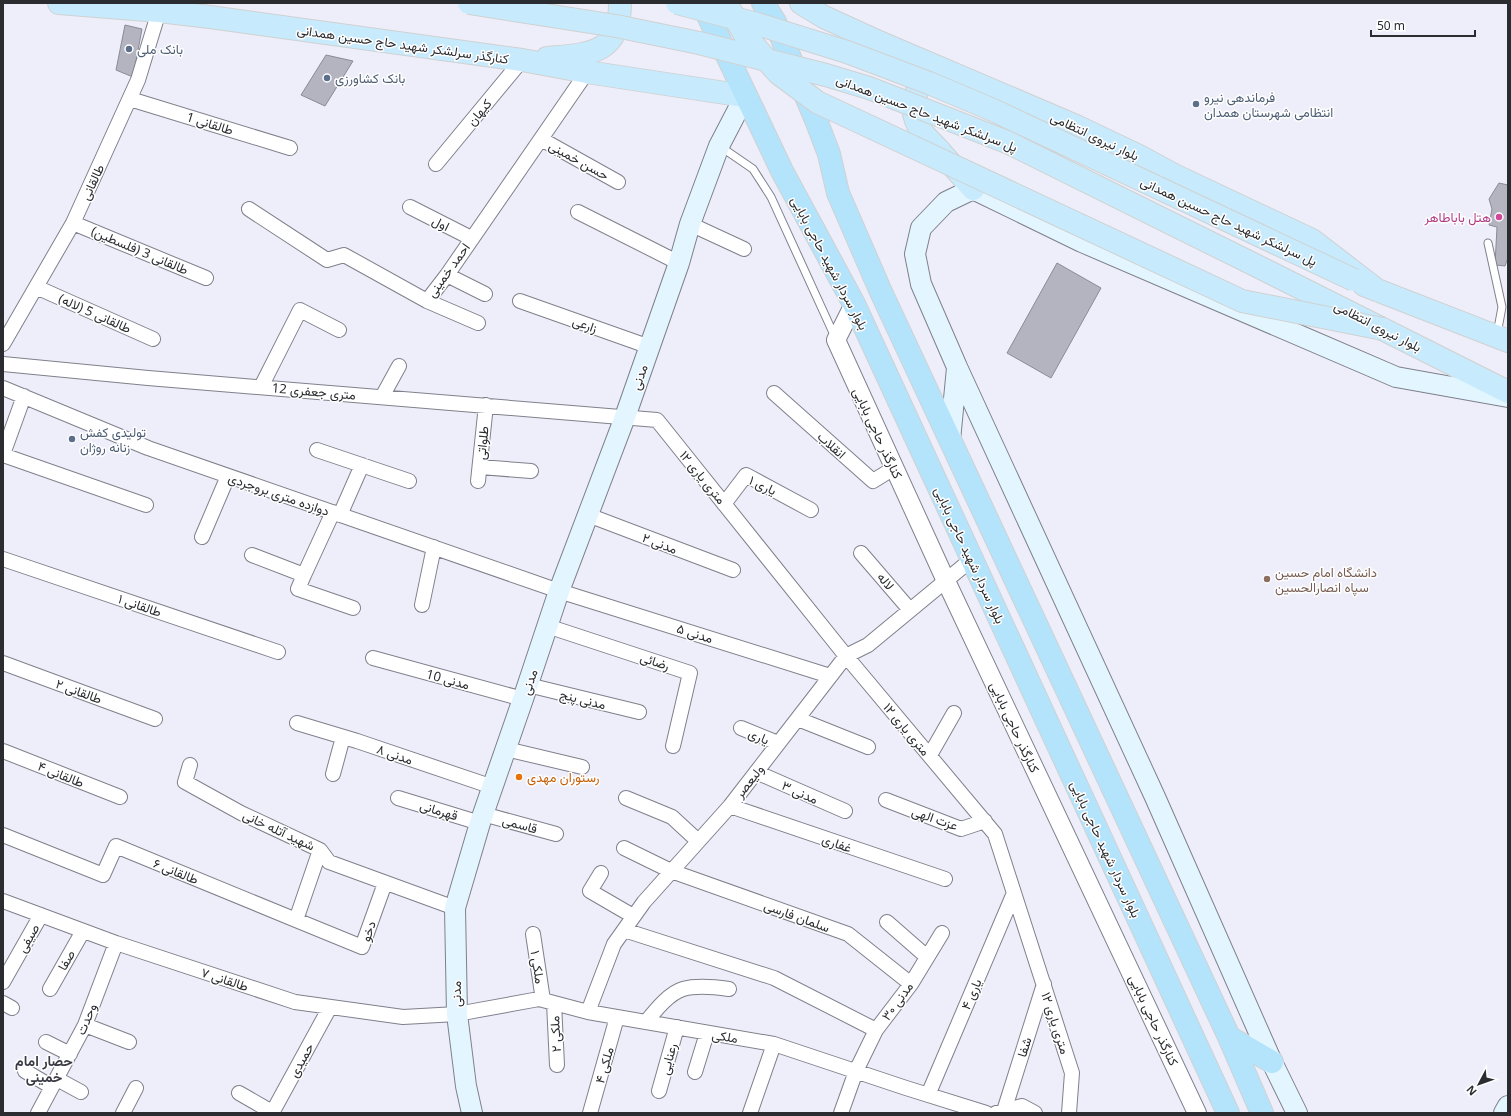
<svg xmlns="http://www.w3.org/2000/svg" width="1511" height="1116" font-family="'Noto Sans',Vazirmatn,sans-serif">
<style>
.building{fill:#b3b4bf;stroke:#8a8b96}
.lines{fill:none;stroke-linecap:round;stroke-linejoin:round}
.service-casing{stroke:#7f808b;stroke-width:9}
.minor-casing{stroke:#7f808b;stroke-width:16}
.tertiary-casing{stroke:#7f808b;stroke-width:20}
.secondary-casing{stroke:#7f808b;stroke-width:22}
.primary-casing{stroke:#d0d1d1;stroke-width:24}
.trunk-casing{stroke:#d0d1d1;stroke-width:24}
.service{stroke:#fff;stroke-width:7}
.minor{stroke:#fff;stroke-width:14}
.tertiary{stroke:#fff;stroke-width:18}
.secondary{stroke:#e3f5fe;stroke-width:20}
.primary{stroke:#c7ebfd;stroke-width:22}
.trunk{stroke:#b4e4fc;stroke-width:22}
.primary-bridge-casing{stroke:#d0d1d1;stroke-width:24;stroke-linecap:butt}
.primary-bridge{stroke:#c7ebfd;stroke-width:22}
.service-dot{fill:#5c6f8a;stroke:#fff;stroke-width:1.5}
.hotel-dot{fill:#d1479c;stroke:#fff;stroke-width:1.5}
.education-dot{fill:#8d6e63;stroke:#fff;stroke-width:1.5}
.food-dot{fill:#e8710a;stroke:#fff;stroke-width:1.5}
.labels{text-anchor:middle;stroke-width:3;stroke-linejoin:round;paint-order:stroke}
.street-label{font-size:13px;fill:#2b2c30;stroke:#fff}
.service-label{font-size:13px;fill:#4e5e75;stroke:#fff;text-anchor:start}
.hotel-label{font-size:13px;fill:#b23c85;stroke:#fff;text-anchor:end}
.education-label{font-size:13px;fill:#785e54;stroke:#fff;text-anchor:start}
.food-label{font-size:13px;fill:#c56008;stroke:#fff;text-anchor:start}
.neighbourhood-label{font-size:14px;font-weight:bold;fill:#393a43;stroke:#fff}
</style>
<rect width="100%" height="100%" fill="#edeefa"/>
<path class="building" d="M125,25L142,29L133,77L116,70Z
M326,55L353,61L325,106L301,95Z
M1499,183L1508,185V258L1505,266L1495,265L1497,227L1489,225L1492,209L1489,199Z
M1057,263L1101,288L1051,378L1007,353Z"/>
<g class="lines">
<defs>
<path id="service" d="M721,147L753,169L771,197L835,337
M1488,243L1502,307L1497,334"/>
<path id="minor" d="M130,99L290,148
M541,139L618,182
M436,164L522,60
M410,207L471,238
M249,209L327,260L344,255L427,301L447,275L587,72
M578,212L679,263
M73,223L206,278
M690,224L744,249
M447,275L485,294
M36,287L153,339
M427,301L478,323
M520,301L650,347
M3,344L73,223L138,80L159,11
M3,364L148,378L657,420L846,656L995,834L1072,1073L1069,1113
M261,387L300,310L339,330
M3,388L148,448L559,591L830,676
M774,393L873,481L894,468
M382,397L399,366
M317,450L409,481
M3,454L24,396
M3,455L146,505
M480,467L531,471
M478,481L486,405
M724,504L746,475L811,510
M340,515L362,465
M588,515L733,570
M202,537L228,476
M861,553L910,610
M252,555L304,575L333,512
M3,559L278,652
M304,575L298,589L353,608
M422,605L434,547
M547,626L690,673L673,746
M373,658L523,699
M3,663L155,719
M528,685L639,712
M798,719L868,747
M297,723L357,741L493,787
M741,728L778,743
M506,749L582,767
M3,751L120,797
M930,755L954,713
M190,765L185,782L241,813L320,850L329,862L455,908
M756,772L845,811
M333,774L343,737
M398,798L480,823
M626,798L672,817L698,841
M886,800L961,829L985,821
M730,806L945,879
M483,814L556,834
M3,835L103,875L116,846L296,920L320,850
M624,848L671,871L848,934L911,984
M601,873L590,891L633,916
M3,901L116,943L295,1002L403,1017L457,1014L539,999L588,1012L774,1044L906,1088L986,1113
M296,920L362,947L385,883
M887,922L927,957
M624,930L774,978L876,1030
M533,934L543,1000
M3,982L41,915
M50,989L83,931
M3,1003L12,1008
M554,1003L557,1065
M588,1012L614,944L644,902L730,806L846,656L868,645L972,559
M646,1022C655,1011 669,993 683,989C697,985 715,987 729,989
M85,1025L129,1042
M46,1042L70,1054
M25,1071L52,1087
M695,1072L707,1033
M57,1079L81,1092
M659,1091L677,1027
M239,1093L272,1112
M928,1095L1014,893
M1004,1111L1044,984
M38,1113L85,1025L116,943
M123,1113L136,1088
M272,1113L330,1007
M590,1113L617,1017
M750,1113L774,1044
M841,1113L856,1071L876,1030L911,984L942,933
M996,1113L1022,1106L1035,1113"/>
<path id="tertiary" d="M854,304L836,340L946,581L1197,1113"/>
<path id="secondary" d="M950,440L957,368
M472,1113L466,1086L457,1014L455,908L480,823L523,699L559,591L625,417L679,263L690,224L719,146L745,96
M1297,1113L1272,1062L1155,797L957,367L921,284L915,254L921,228L946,202L973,189L1082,242L1396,377L1508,397
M1504,1113L1508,1106"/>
<path id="primary" d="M59,3L159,11L210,17L522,60L587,72L745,96
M801,3L824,17L872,39L1076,126L1139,156L1174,175L1312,240L1377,290
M547,58C589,54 620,55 620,3
M938,70C914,82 906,109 922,132C927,138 933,144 939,150C950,163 962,176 973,189
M1247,261L1508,392
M1364,285L1508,341"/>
<path id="trunk" d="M702,3L782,171L854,304L1228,1113
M763,3L775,22L816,120L829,154L838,193L881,292L1229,1037L1262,1113
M1229,1037L1272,1062"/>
</defs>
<use href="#service" class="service-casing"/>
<use href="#minor" class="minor-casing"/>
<use href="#tertiary" class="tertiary-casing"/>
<use href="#secondary" class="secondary-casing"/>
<use href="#primary" class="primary-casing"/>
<use href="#trunk" class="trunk-casing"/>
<use href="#service" class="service"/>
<use href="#minor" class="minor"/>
<use href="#tertiary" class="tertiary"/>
<use href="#secondary" class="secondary"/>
<use href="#primary" class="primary"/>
<use href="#trunk" class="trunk"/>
<defs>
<path id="primary-bridge" d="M469,3L616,26L699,43L826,75L869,88L1007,142L1247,261
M677,3L757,24L847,52L929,83L993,110L1354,280
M726,3L745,35L778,73L817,102L1242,301L1383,329"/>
</defs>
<use href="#primary-bridge" class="primary-bridge-casing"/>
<use href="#primary-bridge" class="primary-bridge"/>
</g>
<g class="service-dot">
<circle cx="129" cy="49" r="4"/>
<circle cx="327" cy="78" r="4"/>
<circle cx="1196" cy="104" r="4"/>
<circle cx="72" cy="439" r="4"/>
</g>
<circle class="hotel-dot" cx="1499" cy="217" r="4"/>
<circle class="education-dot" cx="1267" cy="579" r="4"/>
<circle class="food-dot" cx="519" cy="777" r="4"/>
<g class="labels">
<g class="street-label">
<text transform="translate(403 44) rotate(8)" y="5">کنارگذر سرلشکر شهید حاج حسین همدانی</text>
<text transform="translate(479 112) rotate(-50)" y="5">کیهان</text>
<text transform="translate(927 113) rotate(21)" y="5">پل سرلشکر شهید حاج حسین همدانی</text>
<text transform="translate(210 123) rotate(17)" y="5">طالقانی 1</text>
<text transform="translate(1095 136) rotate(25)" y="5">بلوار نیروی انتظامی</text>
<text transform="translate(579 160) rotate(29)" y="5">حسن خمینی</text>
<text transform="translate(92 182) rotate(-65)" y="5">طالقانی</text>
<text transform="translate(1229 221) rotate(25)" y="5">پل سرلشکر شهید حاج حسین همدانی</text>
<text transform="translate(441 223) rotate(27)" y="5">اول</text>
<text transform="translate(140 250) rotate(23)" y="5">طالقانی 3 (فلسطین)</text>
<text transform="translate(830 263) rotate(62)" y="5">بلوار سردار شهید حاجی بابایی</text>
<text transform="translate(448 270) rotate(-54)" y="5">احمد خمینی</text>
<text transform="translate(95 313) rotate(24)" y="5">طالقانی 5 (لاله)</text>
<text transform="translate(585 324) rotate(19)" y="5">زارعی</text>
<text transform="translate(1378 326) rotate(27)" y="5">بلوار نیروی انتظامی</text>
<text transform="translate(639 377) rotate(-71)" y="5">مدنی</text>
<text transform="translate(314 391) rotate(5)" y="5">12 متری جعفری</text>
<text transform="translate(878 433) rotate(65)" y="5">کنارگذر حاجی بابایی</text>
<text transform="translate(482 443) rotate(-84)" y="5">طلواتی</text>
<text transform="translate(832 445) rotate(42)" y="5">انقلاب</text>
<text transform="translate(703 477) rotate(51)" y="5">۱۲ متری یاری</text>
<text transform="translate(763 485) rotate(25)" y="5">یاری ۱</text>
<text transform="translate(279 494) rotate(19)" y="5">دوازده متری بروجردی</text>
<text transform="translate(660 543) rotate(21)" y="5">مدنی ۲</text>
<text transform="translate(970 555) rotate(65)" y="5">بلوار سردار شهید حاجی بابایی</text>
<text transform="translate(886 581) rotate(50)" y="5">لاله</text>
<text transform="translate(140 605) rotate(19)" y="5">طالقانی ۱</text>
<text transform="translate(695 633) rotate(17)" y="5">مدنی ۵</text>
<text transform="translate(655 661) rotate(18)" y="5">رضائی</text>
<text transform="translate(448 679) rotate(15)" y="5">مدنی 10</text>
<text transform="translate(529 682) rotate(-72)" y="5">مدنی</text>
<text transform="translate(79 691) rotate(20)" y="5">طالقانی ۲</text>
<text transform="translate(583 699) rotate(14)" y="5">مدنی پنج</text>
<text transform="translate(1015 727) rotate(65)" y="5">کنارگذر حاجی بابایی</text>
<text transform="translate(907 729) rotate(50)" y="5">۱۲ متری یاری</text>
<text transform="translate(759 736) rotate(23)" y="5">یاری</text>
<text transform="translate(395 754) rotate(19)" y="5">مدنی ۸</text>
<text transform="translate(61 774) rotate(22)" y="5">طالقانی ۴</text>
<text transform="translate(749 781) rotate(-52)" y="5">ولیعصر</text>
<text transform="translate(800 792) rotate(24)" y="5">مدنی ۳</text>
<text transform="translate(439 810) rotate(17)" y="5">قهرمانی</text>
<text transform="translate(935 818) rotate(19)" y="5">عزت الهی</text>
<text transform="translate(520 824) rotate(16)" y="5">قاسمی</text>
<text transform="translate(279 830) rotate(25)" y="5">شهید آتله خانی</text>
<text transform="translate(837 843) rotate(19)" y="5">غفاری</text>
<text transform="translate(1106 849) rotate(65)" y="5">بلوار سردار شهید حاجی بابایی</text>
<text transform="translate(176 871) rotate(22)" y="5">طالقانی ۶</text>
<text transform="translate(797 916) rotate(20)" y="5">سلمان فارسی</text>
<text transform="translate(368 931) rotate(-70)" y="5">دخو</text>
<text transform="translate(28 938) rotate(-60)" y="5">صیفی</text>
<text transform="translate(66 960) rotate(-61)" y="5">صفا</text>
<text transform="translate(538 967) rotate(81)" y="5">ملکی ۱</text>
<text transform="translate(225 979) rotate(18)" y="5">طالقانی ۷</text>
<text transform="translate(456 994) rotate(-91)" y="5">مدنی</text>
<text transform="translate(971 994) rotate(-67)" y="5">یاری ۴</text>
<text transform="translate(897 1001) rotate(-54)" y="5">مدنی ۳۰</text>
<text transform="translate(86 1019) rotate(-67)" y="5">وحدت</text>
<text transform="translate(1154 1020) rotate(65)" y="5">کنارگذر حاجی بابایی</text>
<text transform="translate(1056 1023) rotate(72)" y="5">۱۲ متری یاری</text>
<text transform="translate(555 1034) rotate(-93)" y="5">ملکی ۲</text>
<text transform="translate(725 1036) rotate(9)" y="5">ملکی</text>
<text transform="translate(1024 1047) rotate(-73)" y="5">شفا</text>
<text transform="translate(668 1059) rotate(-75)" y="5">رعنایی</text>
<text transform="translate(301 1060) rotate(-61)" y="5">حمیدی</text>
<text transform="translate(604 1065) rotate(-74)" y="5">ملکی ۴</text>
</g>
<g class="service-label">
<text x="137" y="54">بانک ملی</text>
<text x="335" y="83">بانک کشاورزی</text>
<text x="1204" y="102">فرماندهی نیرو<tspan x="1204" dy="15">انتظامی شهرستان همدان</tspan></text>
<text x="80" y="437">تولیدی کفش<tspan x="80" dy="15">زنانه روژان</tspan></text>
</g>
<g class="hotel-label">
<text x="1491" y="222">هتل باباطاهر</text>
</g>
<g class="education-label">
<text x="1275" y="577">دانشگاه امام حسین<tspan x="1275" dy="15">سپاه انصارالحسین</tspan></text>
</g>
<g class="food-label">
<text x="527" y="782">رستوران مهدی</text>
</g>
<g class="neighbourhood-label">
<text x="44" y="1066">حصار امام<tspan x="44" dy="16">خمینی</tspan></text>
</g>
</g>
<rect width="1511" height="1116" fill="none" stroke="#2b2c30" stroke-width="8"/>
<g transform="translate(1479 1084) rotate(229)" stroke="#ffffff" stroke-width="3" paint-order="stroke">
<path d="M0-3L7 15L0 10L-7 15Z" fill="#2b2c30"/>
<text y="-6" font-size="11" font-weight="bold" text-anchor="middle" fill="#2b2c30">N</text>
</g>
<path d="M1371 30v6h104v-6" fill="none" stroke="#2b2c30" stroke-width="2"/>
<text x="1377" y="30" font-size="12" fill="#2b2c30" stroke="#ffffff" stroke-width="3" paint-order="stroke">50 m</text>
</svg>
